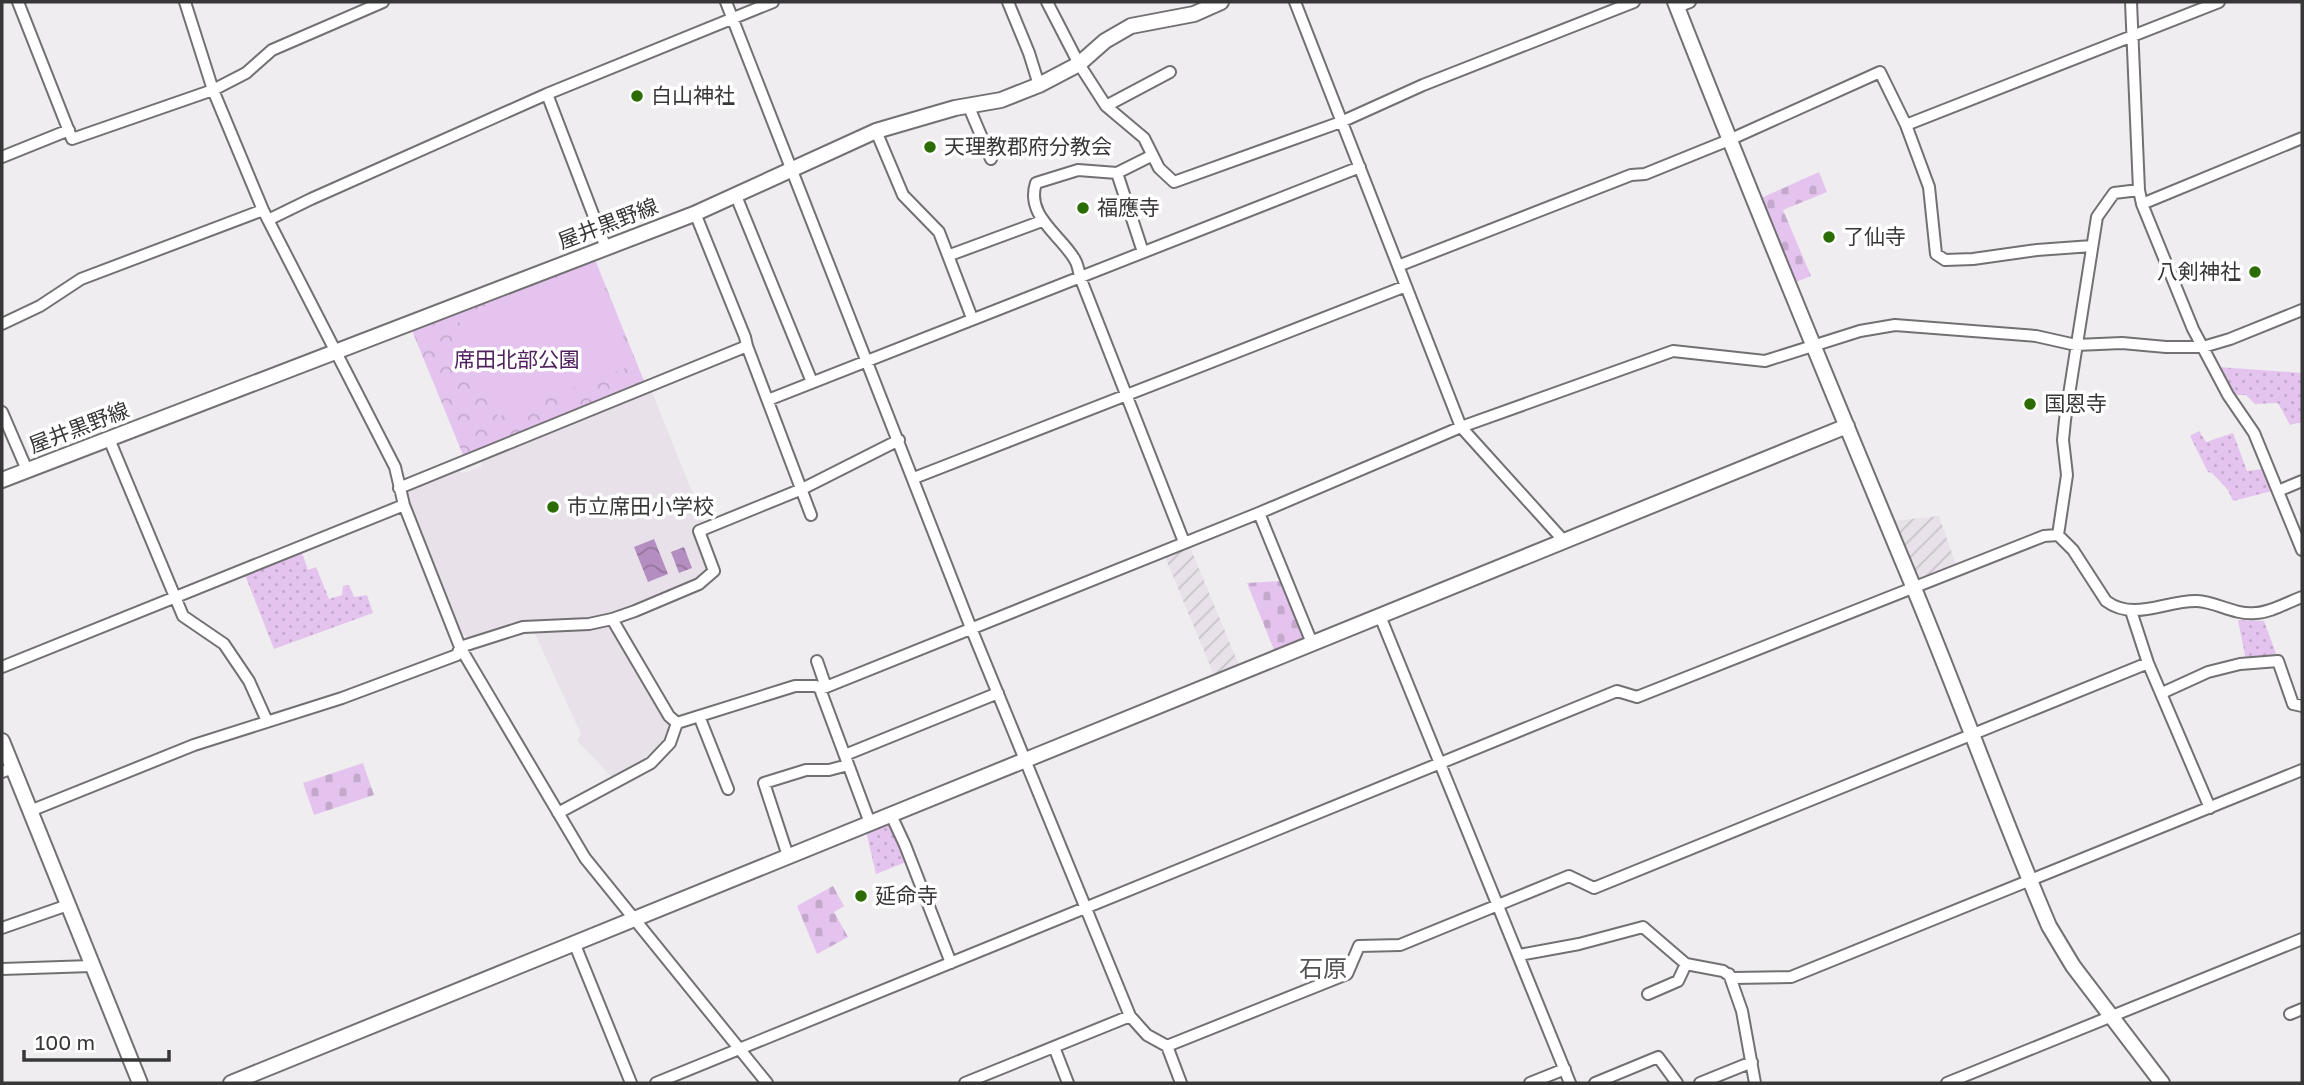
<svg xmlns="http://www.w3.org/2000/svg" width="2304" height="1085" font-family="'Golos Text','Noto Sans JP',sans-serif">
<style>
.built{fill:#e8e1ea}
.industrial{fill:url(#industrial-furrows)}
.grass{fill:url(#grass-dots)}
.cemetery{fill:url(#cemetery-stones)}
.park{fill:url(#park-crowns)}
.pitch{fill:#e4c4ee}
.water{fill:url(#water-waves)}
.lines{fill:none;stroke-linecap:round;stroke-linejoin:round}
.street-casing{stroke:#727073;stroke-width:14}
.secondary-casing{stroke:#727073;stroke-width:18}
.street{stroke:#fff;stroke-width:10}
.secondary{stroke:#fff;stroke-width:14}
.poi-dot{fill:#2b6d04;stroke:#fff;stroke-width:2.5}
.labels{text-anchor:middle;stroke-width:7;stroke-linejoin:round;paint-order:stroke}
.poi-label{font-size:21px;fill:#383738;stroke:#fff;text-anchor:start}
.street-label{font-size:21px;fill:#383738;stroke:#fff}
.park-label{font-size:21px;fill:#50215e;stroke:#fff}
.quarter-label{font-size:24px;fill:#555356;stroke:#fff}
</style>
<defs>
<pattern id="industrial-furrows" width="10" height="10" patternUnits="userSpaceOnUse" patternTransform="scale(1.75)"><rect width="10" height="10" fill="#e8e1ea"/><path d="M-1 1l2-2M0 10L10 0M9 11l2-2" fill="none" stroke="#c8c2c9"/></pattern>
<pattern id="grass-dots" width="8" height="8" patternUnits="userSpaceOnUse" patternTransform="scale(1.75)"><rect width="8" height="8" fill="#e4c4ee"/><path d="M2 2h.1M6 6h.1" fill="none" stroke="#c4a9cd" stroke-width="1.8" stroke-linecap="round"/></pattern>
<pattern id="cemetery-stones" width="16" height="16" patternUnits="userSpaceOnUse" patternTransform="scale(1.75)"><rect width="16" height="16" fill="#e4c4ee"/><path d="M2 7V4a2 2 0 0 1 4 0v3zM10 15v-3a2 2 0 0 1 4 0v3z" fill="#c4a9cd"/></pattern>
<pattern id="park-crowns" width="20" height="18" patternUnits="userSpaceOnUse" patternTransform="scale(1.75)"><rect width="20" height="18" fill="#e4c4ee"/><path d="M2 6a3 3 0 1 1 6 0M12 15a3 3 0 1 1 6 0" fill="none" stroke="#c4a9cd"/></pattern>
<pattern id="water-waves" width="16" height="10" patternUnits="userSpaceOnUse" patternTransform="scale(1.75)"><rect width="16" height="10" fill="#b48ec0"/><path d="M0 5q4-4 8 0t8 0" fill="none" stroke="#93759d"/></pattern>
</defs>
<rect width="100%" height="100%" fill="#efedf0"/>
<path class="built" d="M651,389L705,524L694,528L705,558L706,575L643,605L588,619L525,621L471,639L462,634L415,515H412L406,499L407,489L456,468L463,473L481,467L482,458Z
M605,624L611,627L670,725V733L659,748L644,761L612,777L577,741L581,734L534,632L590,628Z"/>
<path class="industrial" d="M1939,516L1956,565L1915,581L1893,521Z
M1190,547L1239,665L1214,675L1165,557Z"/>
<path class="grass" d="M2218,367L2302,373V422L2290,425L2278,403L2255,404L2246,395H2234Z
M2199,431L2206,442L2233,433L2247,471L2263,469L2272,491L2233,501L2228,490L2212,473L2208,472L2190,436Z
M302,553L308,570L316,567L329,599L342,595L343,586L349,585L354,597L367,595L373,613L274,649L245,575Z
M2238,620L2264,621L2278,659L2247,665Z
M885,824L891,828L906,862L876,874L866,831Z"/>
<path class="cemetery" d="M1819,172L1827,192L1783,210L1811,276L1796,282L1761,198Z
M1283,581L1306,637L1274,650L1247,583Z
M363,763L374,795L314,815L303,783Z
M833,886L844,906L834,912L848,937L817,954L797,906Z"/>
<path class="park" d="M594,257L644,381L463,455L411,328Z"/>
<path class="pitch" d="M595,263L634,365L498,417L457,317Z"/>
<path class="water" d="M654,539L668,574L648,582L634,547Z
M684,547L692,568L679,573L671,552Z"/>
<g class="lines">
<defs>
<path id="street" d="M18,2L72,139L213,90L246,73L272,50L383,2
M185,2L213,90L263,210L395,467L404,505L460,647L585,858L767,1083
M726,2L971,628L1130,1016L1147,1035L1167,1046L1181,1083
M1008,2L1029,53L1039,85
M1047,2L1079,64L1106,106L1144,138L1159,168L1174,182L1341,122L1423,85L1634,2
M1295,2L1461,427L1564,541
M2131,2L2139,190L2142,204L2193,329L2228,395L2254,433L2302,550
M1677,7L1690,2
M547,94L606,248
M968,105L991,159
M1106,106L1170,72
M1906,125L2219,2
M876,131L903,195L939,232L972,318
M2,157L69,130
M1117,173L1151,156
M736,196L812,382
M2142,204L2302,138
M694,214L697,218L745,337L747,346L811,515
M268,220L311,199L547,94L773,2
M1143,252L1117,173L1078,170L1036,183C1025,216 1061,235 1075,260C1078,265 1079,272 1080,277L1184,542
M950,255L1042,221
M1398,266L1631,175L1645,174L1729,140L1880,72L1906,125L1929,187L1936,254L1945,260L1973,259L2037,250L2092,246
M2,324L40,306L81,279L263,210
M768,400L1360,167
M2,412L27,470
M109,439L183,616L224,644L249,681L267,721
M914,478L1406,286
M399,488L747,346
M2278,491L2302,481
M1259,513L1312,643
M2058,535L2067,475L2063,440L2065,420L2097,217L2114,193L2139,190
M2058,535L2073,550L2106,601C2134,622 2166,600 2197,601C2217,602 2234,615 2255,613C2270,613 2288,602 2302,597
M2131,611L2148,663L2210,808
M1380,616L1570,1083
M612,619L669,716L677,723
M817,661L826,687
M2,667L404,505
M820,689L870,823
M2162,693L2208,672L2240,664L2278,661L2293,704L2302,706
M699,716L728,789
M677,723L795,686H816L820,689L826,687L1259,513L1461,427L1673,351L1765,361L1860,331L1895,325L2036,336L2076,345L2122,343L2166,347H2203L2230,339L2302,310
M845,755L998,693
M2,772L13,768
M30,811L194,745L342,698L457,655L460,647L523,627L589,624L612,619L635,611L699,584L714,571L699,531L802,489L899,440
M558,813L651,763L670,743L677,723
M891,815L905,845L951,963
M788,856L764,783L806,770H829L848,765
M2,928L68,905
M575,945L631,1083
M1519,955L1579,944L1643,927L1686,964L1723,971L1733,978L1791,977L2302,770
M2,969L91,966
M1729,974L1742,1011L1755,1083
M1648,994L1678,981L1686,964
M2290,1014L2302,1009
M1167,1046L1347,974L1359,946L1400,945L1569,876L1594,888L2148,663
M1054,1047L1068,1083
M656,1083L1617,691L1637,697L2044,536L2058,535
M965,1083L1130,1016
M1530,1083L1565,1069
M1595,1083L1658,1057L1677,1083
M1700,1083L1752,1062
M1947,1083L2302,939"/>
<path id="secondary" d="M1675,2C1752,198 1832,392 1913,586C1960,699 2001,814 2049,926L2073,966L2162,1083
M2,480L694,214L876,131L955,108L1001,100L1039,85L1079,64L1105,41L1131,26L1194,14L1221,2
M2,741L140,1083
M231,1083L1847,426"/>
</defs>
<use href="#street" class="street-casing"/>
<use href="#secondary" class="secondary-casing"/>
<use href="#street" class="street"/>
<use href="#secondary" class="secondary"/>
</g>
<g class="poi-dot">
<circle cx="637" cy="96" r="7"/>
<circle cx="930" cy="147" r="7"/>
<circle cx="1083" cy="208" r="7"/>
<circle cx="1829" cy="237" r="7"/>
<circle cx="2255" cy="272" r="7"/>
<circle cx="2030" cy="404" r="7"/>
<circle cx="553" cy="507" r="7"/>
<circle cx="861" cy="896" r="7"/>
</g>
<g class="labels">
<g class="poi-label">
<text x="651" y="103">白山神社</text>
<text x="944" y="154">天理教郡府分教会</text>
<text x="1097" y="215">福應寺</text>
<text x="1843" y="244">了仙寺</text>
<text x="2241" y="279" text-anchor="end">八剣神社</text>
<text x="2044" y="411">国恩寺</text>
<text x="567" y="514">市立席田小学校</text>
<text x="875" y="903">延命寺</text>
</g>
<g class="street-label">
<text transform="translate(608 224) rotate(-21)" y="7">屋井黒野線</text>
<text transform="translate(79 428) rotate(-21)" y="7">屋井黒野線</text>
</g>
<g class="park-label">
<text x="517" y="367">席田北部公園</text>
</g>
<g class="quarter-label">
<text x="1323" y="977">石原</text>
</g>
</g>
<rect width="2304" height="1085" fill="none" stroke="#383738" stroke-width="7"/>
<path d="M24 1050v10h145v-10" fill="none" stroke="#383738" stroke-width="3.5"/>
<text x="35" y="1050" font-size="21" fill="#383738" stroke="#ffffff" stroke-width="5" paint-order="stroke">100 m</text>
</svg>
